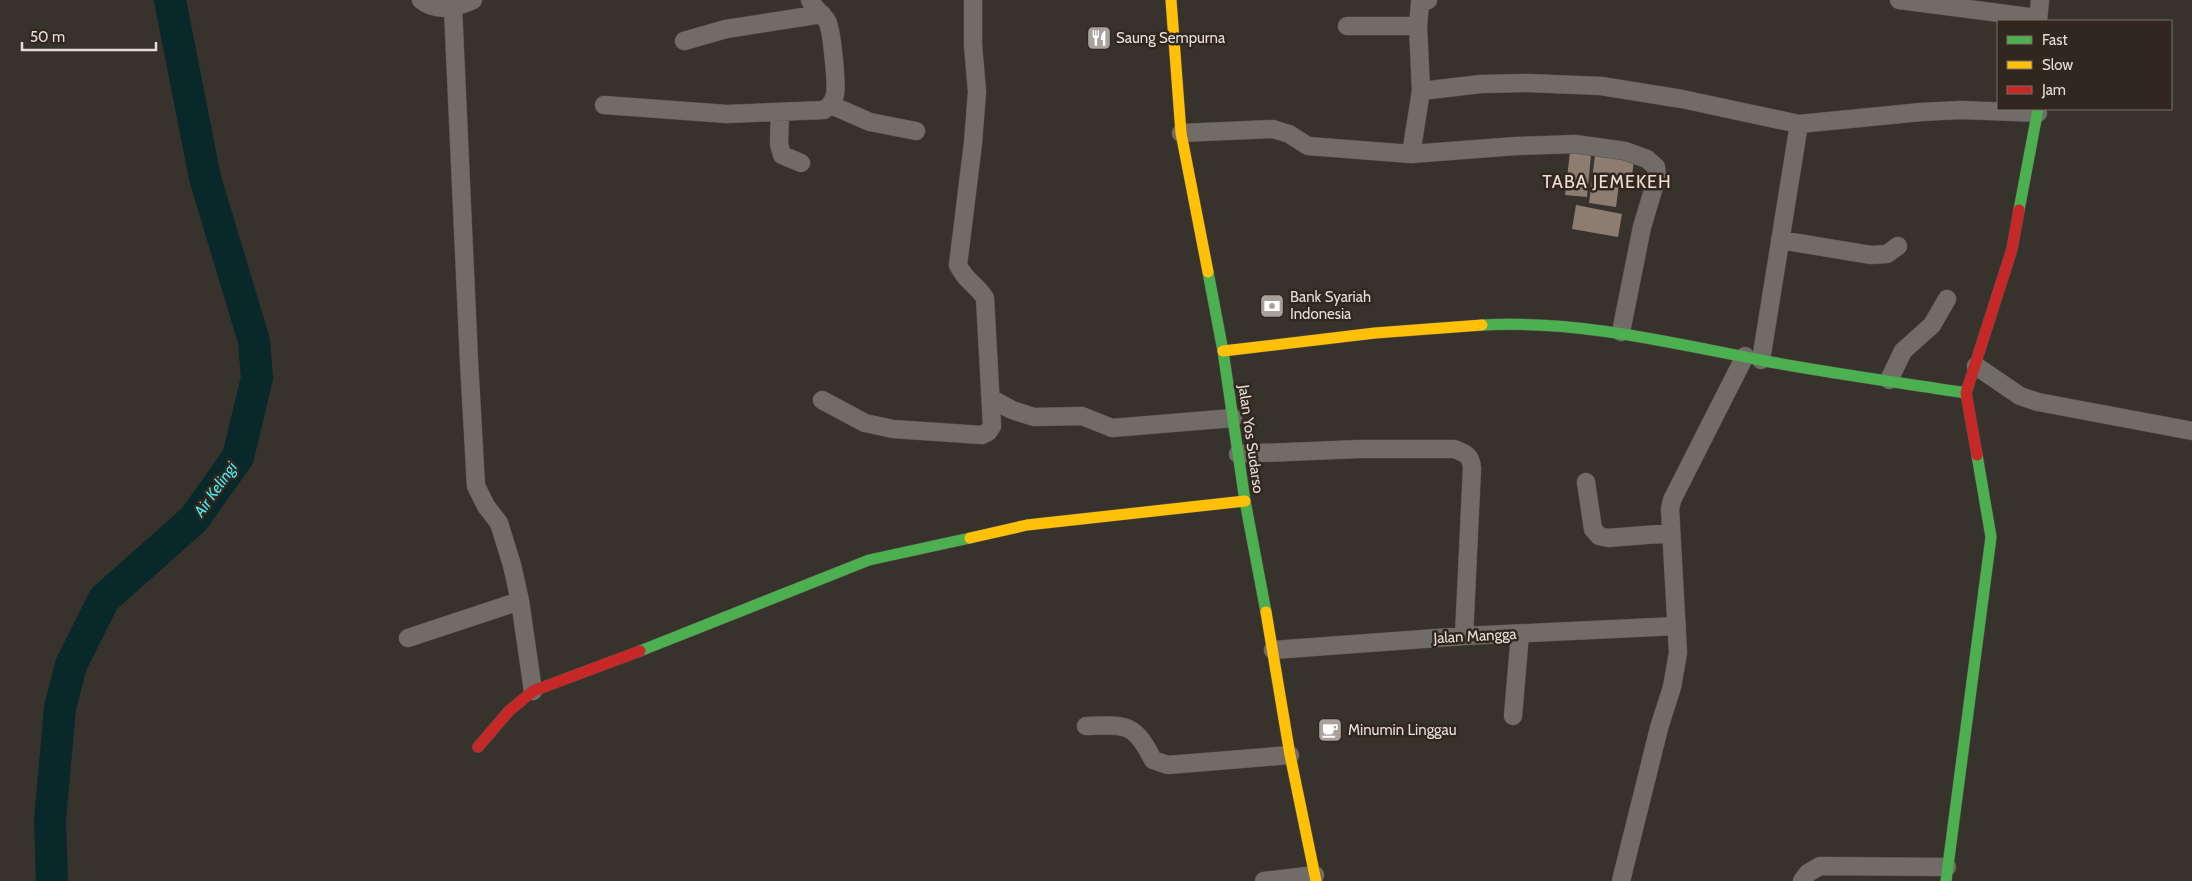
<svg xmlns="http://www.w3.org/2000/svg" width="2192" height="881" font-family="Cabin,sans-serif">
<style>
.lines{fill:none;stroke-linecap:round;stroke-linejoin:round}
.river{stroke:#082829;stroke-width:32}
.building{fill:#8c7d70}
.street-casing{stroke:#56514c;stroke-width:19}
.fast-casing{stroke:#56514c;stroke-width:12}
.slow-casing{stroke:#56514c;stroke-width:12}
.jam-casing{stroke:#56514c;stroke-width:12}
.street{stroke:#716c68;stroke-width:18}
.fast{stroke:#4caf50;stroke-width:11}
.slow{stroke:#ffc107;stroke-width:11}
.jam{stroke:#c62828;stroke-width:11}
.labels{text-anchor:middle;stroke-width:5;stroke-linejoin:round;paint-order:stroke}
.poi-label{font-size:15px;fill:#e4ddd8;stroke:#32271f;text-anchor:start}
.street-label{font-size:15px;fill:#e4ddd8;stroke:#32271f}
.water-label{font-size:16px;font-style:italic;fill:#4be9f3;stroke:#32271f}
.quarter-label{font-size:18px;letter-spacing:1px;fill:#eedfd4;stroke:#32271f}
</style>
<rect width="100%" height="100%" fill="#38322c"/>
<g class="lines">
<path class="river" d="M52,881L50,820L60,708L71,665L104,599L194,519L238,457L257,378L254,341L205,178L170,0"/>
</g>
<path class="building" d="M1570,152L1591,155L1587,197L1565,195Z
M1595,155L1634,160L1632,176L1620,175L1616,207L1589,203Z
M1576,205L1622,214L1618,237L1572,229Z"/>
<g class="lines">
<defs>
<path id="street" d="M421,0C437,13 456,8 473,0
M1899,0L2038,18
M2038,21L2040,0
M1347,26H1418
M684,41L726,29L822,14
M1421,91L1481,84L1527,83L1601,86L1682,99L1799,124L1921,112L1961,110L2038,113
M604,105L727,114L824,110C830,106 834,102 835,94C837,85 832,29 827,21C822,13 814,9 810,0
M831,105L870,122L916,131
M780,112L779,144L782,155L801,163
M1181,133L1273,129L1289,134L1308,146L1411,154L1516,146L1575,144L1625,151L1647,159L1656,167L1657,177L1642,227L1621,332
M1411,154L1421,91L1418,26L1420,3L1428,0
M1780,240L1871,255L1887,254L1898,246
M1761,360L1799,124
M1976,366L2020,396L2038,402L2192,431
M1889,380L1903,351L1932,325L1947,299
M992,399L1012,410L1034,417L1082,416L1112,428L1233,418
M822,400L865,423L893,429L982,435L988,432L992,426L985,298C975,283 966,282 958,265L973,143L977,92L973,45V0
M1238,454L1359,449H1454C1465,453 1471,455 1472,468L1464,636
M1586,482L1593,529L1599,536L1608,538L1671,533
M520,601L533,691
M408,638L520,601L512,565L499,523L486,506L476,486L469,361L453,8
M1273,650L1464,636L1677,626
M1513,716L1520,634
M1086,726C1126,725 1134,722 1153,760L1168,765L1290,755
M1264,881L1315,875
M1621,881L1659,728L1672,687L1678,653L1670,509L1672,500L1745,356
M1802,881L1808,873L1820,866L1947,867"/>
<path id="fast" d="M2019,210L2038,109
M1208,272L1223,351L1245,501L1266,612
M1482,325C1577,320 1667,342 1760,360C1828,373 1897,382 1966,393
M640,651L869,560L970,538
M1946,881L1991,537L1977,455"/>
<path id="slow" d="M1171,0L1181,133L1208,272
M1223,351L1375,333L1482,325
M970,538L1027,525L1245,501
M1266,612L1290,755L1316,881"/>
<path id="jam" d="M1977,455L1966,393L2012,249L2019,210
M478,747L509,711L533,691L640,651"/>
</defs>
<use href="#street" class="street-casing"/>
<use href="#fast" class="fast-casing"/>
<use href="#slow" class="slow-casing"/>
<use href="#jam" class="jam-casing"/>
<use href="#street" class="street"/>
<use href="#fast" class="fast"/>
<use href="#slow" class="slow"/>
<use href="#jam" class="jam"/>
</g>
<defs>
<symbol id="restaurant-square" viewBox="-11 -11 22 22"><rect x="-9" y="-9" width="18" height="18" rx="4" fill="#a8a19c" stroke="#32271f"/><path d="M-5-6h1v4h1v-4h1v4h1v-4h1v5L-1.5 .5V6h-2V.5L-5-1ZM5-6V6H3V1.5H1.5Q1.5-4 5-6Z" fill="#fff"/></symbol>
<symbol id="bank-square" viewBox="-11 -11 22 22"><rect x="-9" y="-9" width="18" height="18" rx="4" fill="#a8a19c" stroke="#32271f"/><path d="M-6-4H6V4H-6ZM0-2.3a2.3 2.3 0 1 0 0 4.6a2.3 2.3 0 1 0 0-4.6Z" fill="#fff"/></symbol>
<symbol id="cafe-square" viewBox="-11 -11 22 22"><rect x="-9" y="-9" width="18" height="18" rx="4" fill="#a8a19c" stroke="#32271f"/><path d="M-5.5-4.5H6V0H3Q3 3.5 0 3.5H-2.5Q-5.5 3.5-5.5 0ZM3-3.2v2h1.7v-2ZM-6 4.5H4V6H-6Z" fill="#fff"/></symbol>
</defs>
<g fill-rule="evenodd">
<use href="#restaurant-square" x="1085" y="24" width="28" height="28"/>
<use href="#bank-square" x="1258" y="292" width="28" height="28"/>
<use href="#cafe-square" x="1316" y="716" width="28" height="28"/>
</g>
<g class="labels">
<g class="poi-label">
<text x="1116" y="43">Saung Sempurna</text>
<text x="1290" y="302">Bank Syariah<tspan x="1290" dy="17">Indonesia</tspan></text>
<text x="1348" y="735">Minumin Linggau</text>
</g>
<g class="street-label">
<text transform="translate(1251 439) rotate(82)" y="5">Jalan Yos Sudarso</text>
<text transform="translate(1475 636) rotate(-3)" y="5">Jalan Mangga</text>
</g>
<g class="water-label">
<text transform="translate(215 489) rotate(-55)" y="6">Air Kelingi</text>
</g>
<g class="quarter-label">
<text x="1607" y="188">TABA JEMEKEH</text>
</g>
</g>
<rect x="1997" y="20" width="175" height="90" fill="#32271f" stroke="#797069"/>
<rect x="2007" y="36" width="25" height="8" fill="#4caf50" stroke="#797069"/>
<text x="2042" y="45" font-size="15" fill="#e4ddd8">Fast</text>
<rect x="2007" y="61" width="25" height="8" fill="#ffc107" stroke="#797069"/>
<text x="2042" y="70" font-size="15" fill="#e4ddd8">Slow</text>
<rect x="2007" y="86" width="25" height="8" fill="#c62828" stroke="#797069"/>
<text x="2042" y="95" font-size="15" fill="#e4ddd8">Jam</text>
<path d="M22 42v8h134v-8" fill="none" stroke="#e4ddd8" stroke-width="2.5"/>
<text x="30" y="42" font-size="15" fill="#e4ddd8" stroke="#32271f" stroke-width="4" paint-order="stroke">50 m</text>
</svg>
